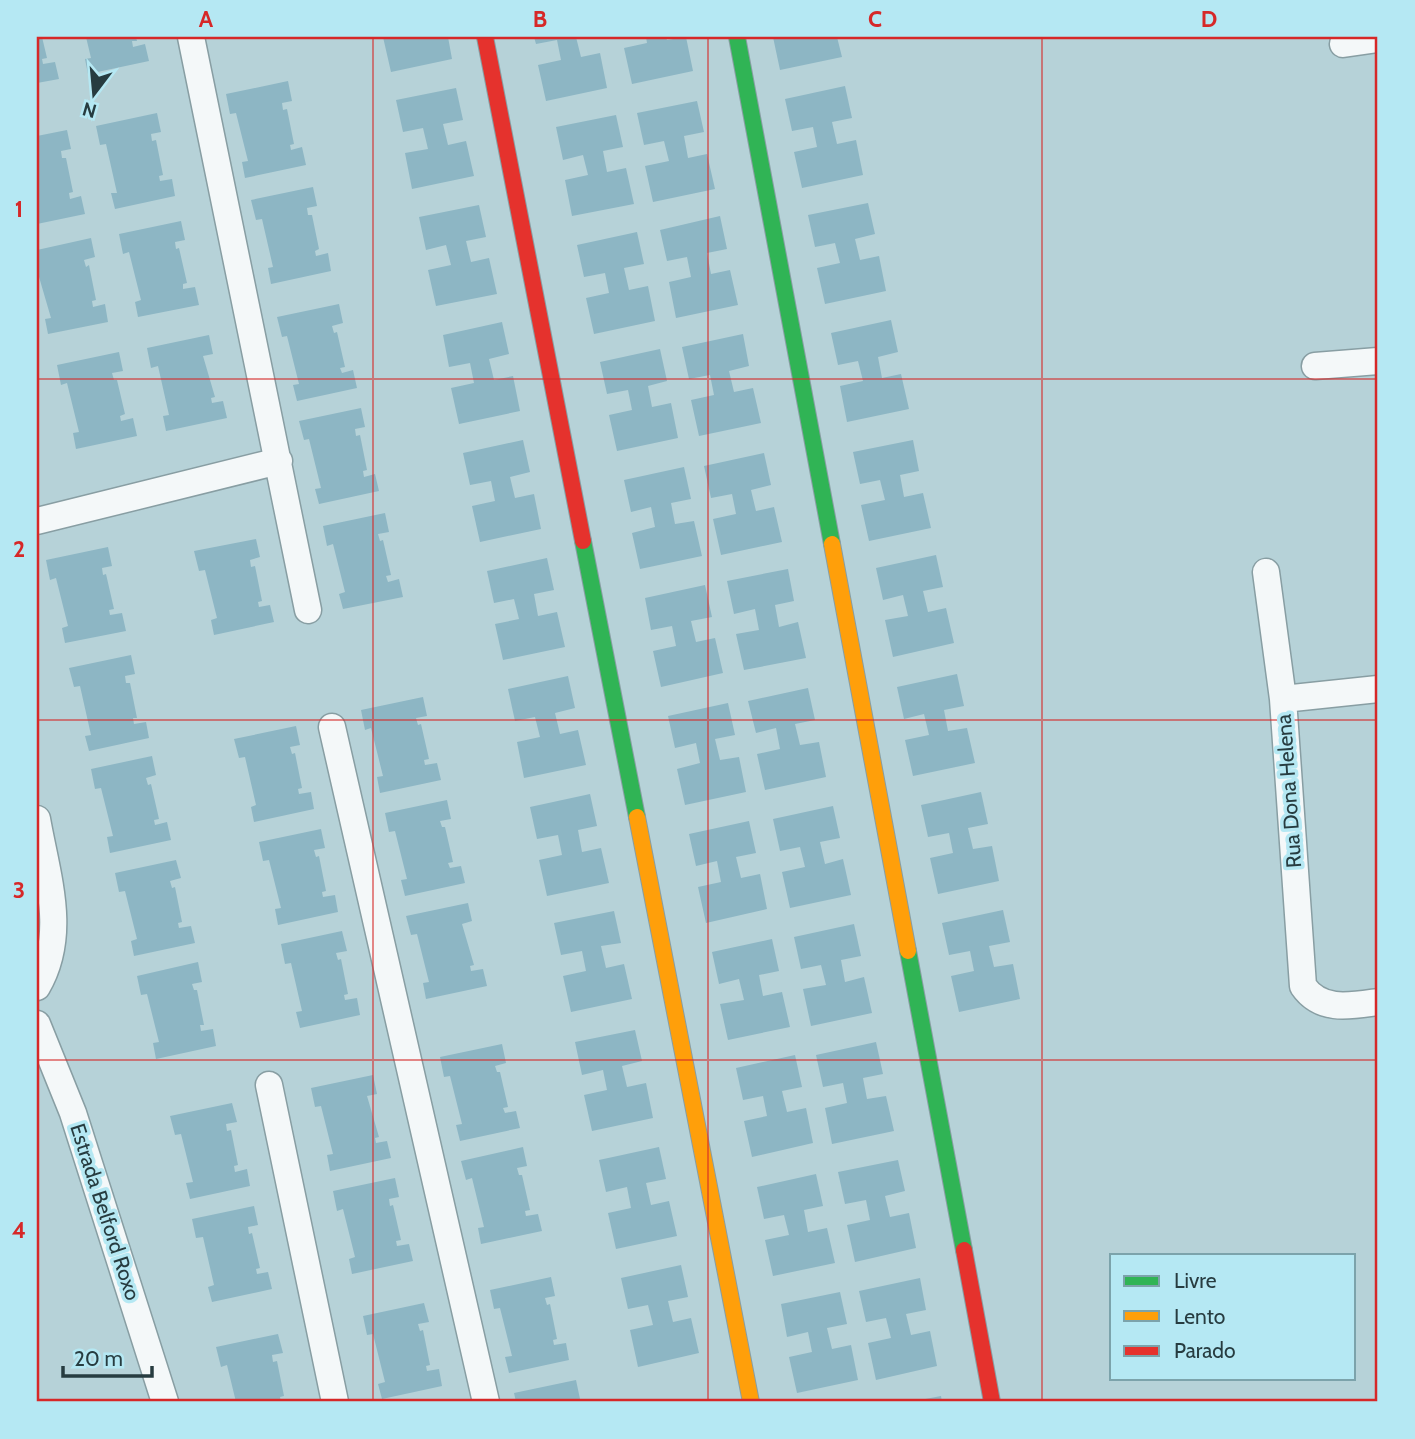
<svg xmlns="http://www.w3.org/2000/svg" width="1415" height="1439" font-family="Cabin,sans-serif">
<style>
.building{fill:#8db6c4}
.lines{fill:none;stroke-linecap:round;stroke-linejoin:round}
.street-casing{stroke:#889ea3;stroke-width:29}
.fast-casing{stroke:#889ea3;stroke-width:18}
.slow-casing{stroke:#889ea3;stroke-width:18}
.jam-casing{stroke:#889ea3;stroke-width:18}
.street{stroke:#f4f8f9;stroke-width:26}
.fast{stroke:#30b455;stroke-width:16}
.slow{stroke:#ff9f0a;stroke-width:16}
.jam{stroke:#e5322d;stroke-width:16}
.grid{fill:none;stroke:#d62828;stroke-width:2;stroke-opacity:0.55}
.labels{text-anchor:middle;stroke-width:7;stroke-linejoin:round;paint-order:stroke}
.street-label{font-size:21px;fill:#273c40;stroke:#b5e8f3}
.neatline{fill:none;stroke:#d62828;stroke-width:2.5}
.grid-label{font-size:23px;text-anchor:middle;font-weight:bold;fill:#d62828}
</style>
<rect width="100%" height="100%" fill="#b6d2d8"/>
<path class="building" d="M37,37H42L47,58L42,59L43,64L55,62L59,79L37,83Z
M86,37H136L137,41H132L133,47L145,44L149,61L88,74L85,59L91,58Z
M383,37H448L452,59L391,72Z
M534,37H576L581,57L600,53L607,88L546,101L538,65L561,60L557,40L536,44Z
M646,37H666L667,40L686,37L693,71L632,84L624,48L647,43Z
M773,37H837L842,57L780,70Z
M288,81L292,101L282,103L283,110L287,109L294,144L290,145L291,150L302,147L306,165L245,178L242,162L248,161L236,113L230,114L226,94Z
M845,86L852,118L832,122L837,144L856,140L863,175L802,188L794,152L817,147L813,127L792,131L785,99Z
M456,88L463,120L443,124L448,145L466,141L474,176L412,189L405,153L428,149L423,128L403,132L396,100Z
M697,101L704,132L684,136L688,158L707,154L715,189L653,202L645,166L669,161L664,141L644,145L637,113Z
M157,113L161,132L151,134L152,141L156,140L163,175L159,176L160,181L172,179L175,196L115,209L111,193H117L106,144L100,145L96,126Z
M616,115L623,147L603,151L607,172L626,168L634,204L572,216L565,180L588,175L583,155L563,160L556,127Z
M67,130L71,149L61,151L62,158H66L73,192L69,193L70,199L81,196L85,214L37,224V136Z
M313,187L317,206L307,208L308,215H312L319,249L315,251L316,256L328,253L331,271L271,284L268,268L273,267L262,219L256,220L251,200Z
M868,203L875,234L855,239L860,260L879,256L886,291L825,304L817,268L840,263L835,243L815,247L808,215Z
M479,205L486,237L466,241L471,262L489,258L497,294L436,306L428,270L451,265L446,245L426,250L419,217Z
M720,216L727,249L707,253L711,274L730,270L738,305L676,318L669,282L691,277L687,257L667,261L660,230Z
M181,221L185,240L175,242L176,249L179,248L187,283L183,284V289L195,287L199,305L138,317L135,302L141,300L129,252L123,254L119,234Z
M637,232L644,264L624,268L629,290L648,286L655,321L594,334L586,298L609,293L605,273L584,277L577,245Z
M91,238L95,257L84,260L86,267L89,265L96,300L92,301L93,307L105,304L108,322L48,334L45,319L51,318L37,270V250Z
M339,304L343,323L332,326L334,333L337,332L345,367L340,368L342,373L353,370L357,388L297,401L293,385L299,384L287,336L282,337L277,317Z
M891,320L898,352L878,357L882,378L901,374L909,409L847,422L840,386L863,381L858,361L838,365L831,333Z
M502,322L509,354L489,359L494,380L513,376L520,411L459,424L451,388L474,383L470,363L449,367L443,335Z
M743,334L749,366L729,371L734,392L753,388L761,423L699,436L691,400L714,395L710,375L689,379L682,347Z
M209,335L213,354L203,356L215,397L211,398L212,403L223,401L227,418L166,431L163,416L169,415L158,366L151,368L147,348Z
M660,349L667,381L648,386L652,407L671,403L678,438L617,451L609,415L632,410L628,390L607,394L600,362Z
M119,352L123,371L112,373L114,380H117L125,414L120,416L121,421L133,418L137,436L76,449L73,433L79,432L67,383L61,385L57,365Z
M361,408L365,427L355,429L356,436L360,435L367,470L363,471L364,477L375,474L379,491L319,504L315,489L321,488L309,439L304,440L299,421Z
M523,440L530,472L510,477L515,498L534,494L541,529L480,542L472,506L495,501L491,481L470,485L463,453Z
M913,440L919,471L900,475L904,497L923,493L931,528L869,541L861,505L885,500L880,480L860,484L853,452Z
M764,453L771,485L751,490L756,511L774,507L782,542L721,555L713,519L736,514L732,494L711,498L704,466Z
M684,467L691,499L671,503L675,524L694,521L702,556L640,569L632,533L655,527L651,507L631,512L624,480Z
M385,513L389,532L378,534L380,541L383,540L391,575L386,576L388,582L399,579L403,597L343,609L339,594L345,592L333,544L327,546L323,526Z
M256,539L260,557L250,560L251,567L255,566L262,601L258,602L259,607L270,605L274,622L214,635L211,620L217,618L205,570L199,571L194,551Z
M108,547L112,566L102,568L103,575L106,574L114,609L109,610L110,615L122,613L126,631L65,643L62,628L68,626L56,578L50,580L46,560Z
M936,555L943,587L923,591L928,612L946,608L954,643L893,657L885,620L908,616L903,595L883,600L876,568Z
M547,558L554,590L534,594L538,616L557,612L565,647L503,660L495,624L519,619L514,599L494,603L487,571Z
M788,569L794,601L775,605L779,627L798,622L806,658L744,670L736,634L759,630L755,609L734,614L727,581Z
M705,585L712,617L691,621L696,642L715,638L723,673L661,687L653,651L676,646L672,626L651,630L645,598Z
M131,655L135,674L125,676L126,683H130L137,718H133L134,724L146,722L149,738L89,751L85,736L91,735L80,686L74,687L69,668Z
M957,674L964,706L944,710L948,731L967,728L975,763L913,776L905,740L929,735L924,714L904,719L897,687Z
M568,676L575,708L555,713L560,734L578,730L586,765L524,778L517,742L540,737L535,717L515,721L508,689Z
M808,688L815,720L795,724L800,745L819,742L826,777L765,790L757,754L780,749L776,728L756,733L748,701Z
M423,697L427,716L416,718L418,725L421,724L429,759L424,760L425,765L437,763L441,780L380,793L377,777L383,776L371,728L365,730L361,710Z
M728,703L735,735L715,739L720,760L739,757L746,792L685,805L677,769L700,763L696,743L675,748L668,716Z
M296,726L300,745L290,747L292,754L295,753L302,788L298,789L299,794L311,792L314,809L254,822L251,807L256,805L245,757L239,758L234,739Z
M152,756L156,775L146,778L148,785L151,784L159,819L154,820L155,825L167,822L171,840L110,853L107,837L113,836L101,788L95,789L91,769Z
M981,792L988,824L968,828L973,849L992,846L999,881L938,894L930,858L953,853L949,833L928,837L921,805Z
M590,794L597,826L578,830L582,852L601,848L609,883L547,896L539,860L562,855L558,835L537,839L530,807Z
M447,800L451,819L440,821L442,827H445L453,862L448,863L450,868L461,866L465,883L405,896L401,880L407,879L395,831L389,832L385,813Z
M833,806L840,838L820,842L825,864L843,859L851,895L790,908L782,872L805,867L800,847L780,851L773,819Z
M749,821L756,853L736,857L741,878L760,874L767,909L706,923L698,887L721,882L717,861L696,866L689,834Z
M321,829L325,848L314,850L316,857L319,856L326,891L322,892L323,897L335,895L338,912L278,925L275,909L281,908L269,860L263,861L259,842Z
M176,860L181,878L170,881L172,888L175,887L182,922L178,923L179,928L191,926L195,943L134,956L131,941L137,939L125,891L119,892L115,873Z
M468,903L472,921L462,924L474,965L470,966L471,971L483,969L487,986L426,999L423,983L429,982L417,934L411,935L406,916Z
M1003,910L1010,942L989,946L994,967L1013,964L1020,999L959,1012L951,976L974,971L970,951L949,955L942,923Z
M614,911L621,943L601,946L606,968L624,964L632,999L571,1012L563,976L586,971L582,951L561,955L554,923Z
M854,924L861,956L841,960L845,982L864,977L872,1013L811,1026L803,989L826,985L821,965L801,969L794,937Z
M342,931L347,951L336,953L338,960L341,959L348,994L344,995L345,1000L357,998L360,1015L300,1028L296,1012L302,1011L291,963L285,964L281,944Z
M772,939L779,971L759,975L763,996L782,992L790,1027L728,1040L720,1004L744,1000L739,979L719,984L712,952Z
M198,962L202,982L192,984L194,990H197L204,1025H200L201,1031L213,1029L216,1046L156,1059L153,1043L159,1042L147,994L141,995L137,976Z
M635,1030L642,1061L622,1066L627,1087L646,1083L653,1118L592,1131L584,1095L607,1090L603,1070L582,1075L575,1042Z
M876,1042L883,1074L863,1078L867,1099L886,1096L894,1131L832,1144L825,1108L847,1103L843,1083L823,1087L816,1055Z
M502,1044L506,1063L495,1066L497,1072H500L508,1107L503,1108L505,1113L516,1111L520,1128L460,1141L456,1125L462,1124L450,1076L444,1077L440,1057Z
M795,1055L802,1087L782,1091L787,1112L806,1108L813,1143L752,1157L744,1121L767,1116L763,1096L743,1100L736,1068Z
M373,1075L377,1094L367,1096L379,1137L375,1138L376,1143L387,1141L391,1158L330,1171L327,1155L333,1154L321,1106L315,1107L311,1088Z
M232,1103L237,1122L226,1124L227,1131L231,1130L238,1165L234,1166L235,1172L247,1169L250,1186L190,1199L186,1183L193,1182L181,1134L175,1135L170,1116Z
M523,1147L527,1166L517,1168L519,1175H522L530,1210L525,1211L526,1216L538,1214L542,1231L481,1244L478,1228L484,1227L472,1178L466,1180L461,1161Z
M659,1147L666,1179L646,1183L651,1205L669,1201L677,1236L616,1249L608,1213L631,1208L627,1187L606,1192L599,1160Z
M898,1160L905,1191L885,1196L890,1217L909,1213L916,1248L855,1262L847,1225L870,1220L866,1200L845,1204L838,1172Z
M816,1174L823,1206L804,1210L808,1232L827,1228L835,1263L773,1276L765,1240L789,1235L784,1215L764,1219L757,1187Z
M395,1178L399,1197L389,1199L390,1206L393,1205L401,1240L396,1241L397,1246L409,1244L413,1261L352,1274L349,1259L355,1257L343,1209L337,1211L333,1191Z
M254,1206L258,1225L248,1227L249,1234L252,1233L260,1268L256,1269L257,1274L268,1272L272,1289L212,1302L208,1287L214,1285L203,1237L196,1238L192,1219Z
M681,1265L688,1297L668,1301L673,1322L691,1318L699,1353L638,1367L630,1330L653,1325L648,1305L628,1309L621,1278Z
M551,1277L555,1296L545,1298L547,1305L550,1304L557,1339L553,1340L554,1345L566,1343L569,1360L509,1373L505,1357L512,1356L500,1308L494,1309L490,1290Z
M920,1278L926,1310L906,1314L911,1335L930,1331L937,1366L876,1380L868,1343L891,1338L886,1318L866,1322L859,1291Z
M840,1292L847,1324L827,1328L832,1349L851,1345L858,1380L797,1393L789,1357L812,1352L808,1332L787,1337L781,1304Z
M424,1303L429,1322L418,1324L420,1331L423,1330L430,1365L426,1366L427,1371L439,1369L442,1386L382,1399L378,1384L385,1382L373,1334L367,1335L363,1316Z
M278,1334L283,1353L272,1355L273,1362L277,1361L284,1396L280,1397L281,1402H236L227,1365L221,1367L216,1347Z
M576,1380L580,1399L569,1402H516L514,1393Z
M941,1396L942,1402H915V1401Z"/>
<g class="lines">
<defs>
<path id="street" d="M191,37L308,610
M1343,44L1378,39
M1315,366L1378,361
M37,521L279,461
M1266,572L1283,699L1303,986C1321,1012 1350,1006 1378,1002
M1283,699L1378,689
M332,727L486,1402
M37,819C47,876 68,934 37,987
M37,1024L73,1113L165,1402
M269,1085L335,1402"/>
<path id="fast" d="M737,37L832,544
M583,541L637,817
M908,951L964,1250"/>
<path id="slow" d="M832,544L908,951
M637,817L751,1402"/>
<path id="jam" d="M485,37L583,541
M964,1250L992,1402"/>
</defs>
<use href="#street" class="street-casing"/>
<use href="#fast" class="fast-casing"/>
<use href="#slow" class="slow-casing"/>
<use href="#jam" class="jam-casing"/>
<use href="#street" class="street"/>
<use href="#fast" class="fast"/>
<use href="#slow" class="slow"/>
<use href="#jam" class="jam"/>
</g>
<path class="grid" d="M373,37V1402M708,37V1402M1042,37V1402M37,379H1378M37,720H1378M37,1060H1378"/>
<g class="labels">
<g class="street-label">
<text transform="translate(1289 791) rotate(-94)" y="7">Rua Dona Helena</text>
<text transform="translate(105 1212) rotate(72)" y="7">Estrada Belford Roxo</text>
</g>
</g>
<rect width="1415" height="1439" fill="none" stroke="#b5e8f3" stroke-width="77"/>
<rect x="1110" y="1254" width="245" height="126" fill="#b5e8f3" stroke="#7ca3ab" stroke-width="2"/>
<rect x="1124" y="1276" width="35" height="10" fill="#30b455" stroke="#7ca3ab" stroke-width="2"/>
<text x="1174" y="1288" font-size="21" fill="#273c40">Livre</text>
<rect x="1124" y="1311" width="35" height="10" fill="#ff9f0a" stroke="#7ca3ab" stroke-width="2"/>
<text x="1174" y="1324" font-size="21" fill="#273c40">Lento</text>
<rect x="1124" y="1346" width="35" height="10" fill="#e5322d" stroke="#7ca3ab" stroke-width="2"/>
<text x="1174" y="1358" font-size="21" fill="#273c40">Parado</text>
<g transform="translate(94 94) rotate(196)" stroke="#b5e8f3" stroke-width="5" paint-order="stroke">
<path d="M0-5L12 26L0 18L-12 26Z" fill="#273c40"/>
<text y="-10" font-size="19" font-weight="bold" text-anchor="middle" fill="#273c40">N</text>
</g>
<path d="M63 1366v10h89v-10" fill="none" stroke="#273c40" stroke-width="3.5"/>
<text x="74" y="1366" font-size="21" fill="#273c40" stroke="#b5e8f3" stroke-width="5" paint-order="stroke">20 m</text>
<rect x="38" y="38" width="1338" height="1362" class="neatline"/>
<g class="grid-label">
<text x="206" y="27">A</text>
<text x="540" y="27">B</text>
<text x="875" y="27">C</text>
<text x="1209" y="27">D</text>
<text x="19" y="217">1</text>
<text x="19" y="557">2</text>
<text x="19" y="898">3</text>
<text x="19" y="1238">4</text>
</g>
</svg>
